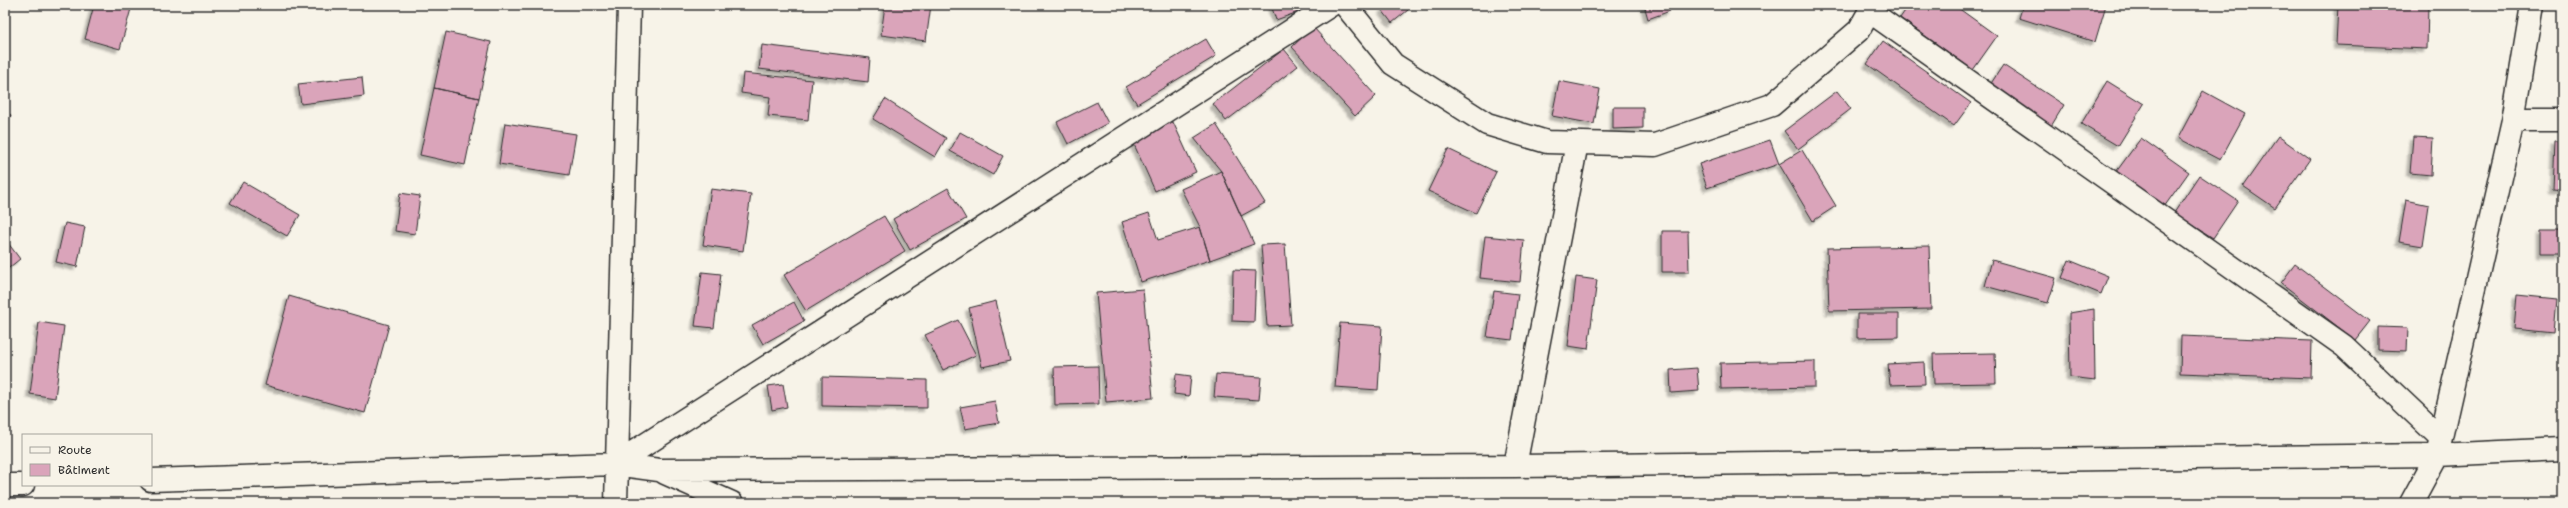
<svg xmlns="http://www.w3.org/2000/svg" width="2568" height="508" font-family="'Shantell Sans',sans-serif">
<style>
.building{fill:#daa4ba;stroke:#2b2b2b;filter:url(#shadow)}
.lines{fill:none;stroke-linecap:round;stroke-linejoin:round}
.minor-casing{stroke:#2b2b2b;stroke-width:25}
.minor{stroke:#f7f3e8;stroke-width:22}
</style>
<defs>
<filter id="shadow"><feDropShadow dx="-3.5" dy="3.5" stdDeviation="1" flood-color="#0004"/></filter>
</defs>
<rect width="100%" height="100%" fill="#f7f3e8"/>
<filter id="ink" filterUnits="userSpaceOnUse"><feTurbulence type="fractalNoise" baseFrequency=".025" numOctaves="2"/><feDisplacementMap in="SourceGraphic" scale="8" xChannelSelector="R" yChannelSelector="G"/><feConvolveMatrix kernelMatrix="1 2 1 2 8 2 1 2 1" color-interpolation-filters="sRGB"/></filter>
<g filter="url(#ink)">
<path class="building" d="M94,5H132L120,49L85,39Z
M885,5H931L926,41L881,35Z
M1271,5H1299L1301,11L1276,20Z
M1389,5H1404L1408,10L1392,23L1382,10Z
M1644,5H1668L1670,11L1648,19Z
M1909,5H1954L1997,36L1973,70L1900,18Z
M2023,5H2106L2095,42L2019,18Z
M2338,5H2428L2427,49L2336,45Z
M1313,27L1376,96L1355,116L1292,47Z
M446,32L491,42L479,98L434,88Z
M1206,39L1216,56L1137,104L1126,87Z
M1883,41L1971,103L1954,126L1867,64Z
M762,45L870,58L868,82L759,69Z
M1284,49L1298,66L1226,121L1213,104Z
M2003,65L2064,105L2050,128L1988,88Z
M743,73L812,80L808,120L768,116L770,97L741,93Z
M362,77L364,96L301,104L298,84Z
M1559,81L1600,89L1594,124L1552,116Z
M2107,81L2144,104L2118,146L2081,124Z
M434,88L479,98L465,165L420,155Z
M1837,91L1851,109L1798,149L1784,131Z
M2203,91L2245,114L2220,160L2178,138Z
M885,99L946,138L935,157L873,119Z
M1097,102L1108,123L1068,144L1057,122Z
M1613,107H1643V128L1613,129Z
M5,112L11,115L5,126Z
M1173,122L1196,172L1155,191L1132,140Z
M505,123L576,134L569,175L499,164Z
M1216,124L1265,203L1241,216L1221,171L1194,138Z
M960,132L1003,156L993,175L950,151Z
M2278,136L2310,159L2275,208L2243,186Z
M2413,137L2433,138L2431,175L2410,173Z
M2141,138L2189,172L2164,207L2116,172Z
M1770,140L1779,164L1707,188L1699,164Z
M2555,142H2563V191L2553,190Z
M1448,149L1496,172L1476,213L1428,191Z
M1802,150L1836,206L1813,221L1779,164Z
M1221,171L1254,244L1210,260L1200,227L1181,189Z
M2199,175L2238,201L2213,238L2174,213Z
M243,182L300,215L287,236L230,203Z
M948,188L966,219L910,250L893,219Z
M711,189L751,194L743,251L703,245Z
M400,193L420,196L415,234L395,231Z
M2406,200L2429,205L2423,246L2399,242Z
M1149,213L1158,240L1200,227L1210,260L1141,282L1122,222Z
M884,216L905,251L806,311L784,275Z
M65,223L85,227L77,267L56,262Z
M2540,229H2563V254H2540Z
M1662,231H1688L1689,272H1662Z
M1485,236L1524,240L1520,282L1480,278Z
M5,239L20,259L5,271Z
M1285,244L1291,325L1267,326L1261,245Z
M1929,246L1931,309L1829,311L1827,248Z
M1992,260L2056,278L2048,303L1985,286Z
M2069,260L2108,276L2101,294L2062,278Z
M2295,264L2370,321L2355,340L2281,283Z
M1233,270L1256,271L1254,322L1232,321Z
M702,272L721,274L714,328L695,326Z
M1576,277L1597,280L1588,349L1568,346Z
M1143,289L1153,398L1106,402L1096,293Z
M1494,291L1518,294L1512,340L1487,337Z
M2517,295L2556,299L2553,333L2514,329Z
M289,296L389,325L365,413L265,385Z
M996,301L1010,361L982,367L969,308Z
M794,302L804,321L763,344L752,325Z
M2094,309L2095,380L2070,377L2069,313Z
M1857,314H1899V337L1857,338Z
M958,320L976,355L943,370L925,335Z
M39,322L64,326L55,398L30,394Z
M1340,323L1382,326L1378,390L1335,387Z
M2378,327L2408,328L2407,351L2378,350Z
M2181,336L2312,341L2311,378L2180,373Z
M1995,353L1996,383L1934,384L1933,354Z
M1815,361V387L1721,389L1720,363Z
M1924,362L1925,384L1890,385L1888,364Z
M1098,366L1099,404L1055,405L1054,367Z
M1697,368L1699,391L1671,393L1670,370Z
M1176,374L1191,376L1189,396L1174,394Z
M1216,374L1261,377L1259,400L1214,397Z
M822,377L927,380V408L822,406Z
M783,384L787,407L772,410L768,386Z
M995,401L999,423L965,429L960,407Z"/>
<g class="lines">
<defs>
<path id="minor" d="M1345,5L1393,64L1487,124L1547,142L1655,145L1772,105L1859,30L1873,5
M1869,11L2344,346L2441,438
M2513,120H2563
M615,464L1331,5
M1515,466L1577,143
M665,473L732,503
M151,480L615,464L659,470L1515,466L2437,455L2563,449
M5,485H23
M616,503L629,5
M2411,503L2437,455L2513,120L2532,5"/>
</defs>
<use href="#minor" class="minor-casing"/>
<use href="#minor" class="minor"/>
</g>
</g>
<rect width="2568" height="508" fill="none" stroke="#f7f3e8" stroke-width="20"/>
<rect x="10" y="10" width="2548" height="488" fill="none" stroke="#2b2b2b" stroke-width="1.5" filter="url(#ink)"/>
<rect x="22" y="434" width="130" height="52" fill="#f7f3e8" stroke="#a5a39c"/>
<rect x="30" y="447" width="20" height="6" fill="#f7f3e8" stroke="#a5a39c"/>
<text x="58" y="454" font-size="12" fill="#2b2b2b">Route</text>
<rect x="30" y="464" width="20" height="12" fill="#daa4ba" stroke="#a5a39c"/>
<text x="58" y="474" font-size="12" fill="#2b2b2b">Bâtiment</text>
</svg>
